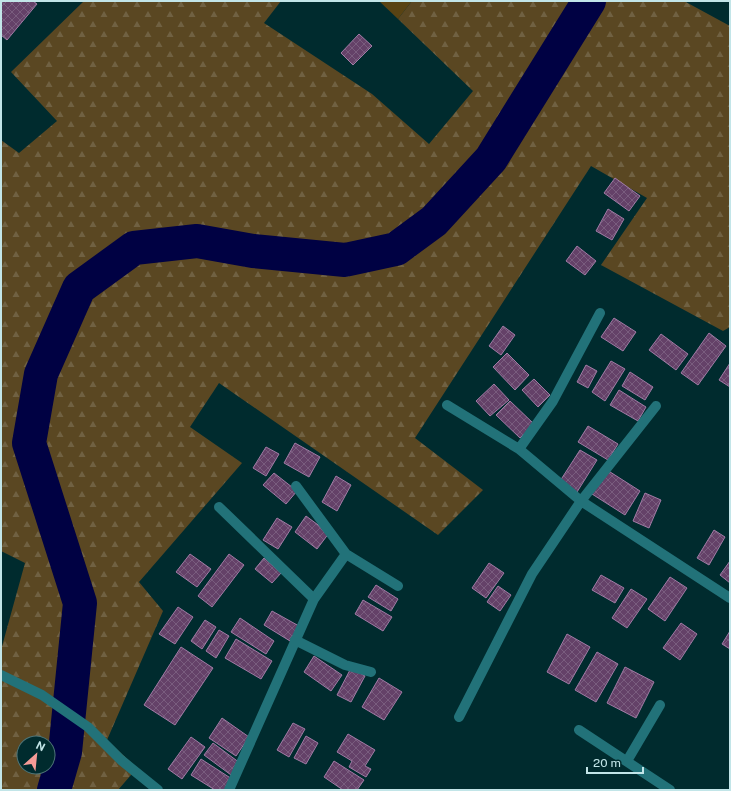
<svg xmlns="http://www.w3.org/2000/svg" width="731" height="791" font-family="'Public Sans',sans-serif">
<style>
.green{fill:#594313}
.forest{fill:url(#forest-firs);fill-rule:evenodd}
.lines{fill:none;stroke-linecap:round;stroke-linejoin:round}
.river{stroke:#000143;stroke-width:34}
.building{fill:url(#building-cross-hatch);stroke:#a17ba5}
.minor{stroke:#227279;stroke-width:10}
</style>
<defs>
<pattern id="forest-firs" width="22" height="20" patternUnits="userSpaceOnUse"><rect width="22" height="20" fill="#5a4722"/><path d="M5 1l3.5 6h-7zM16 11l3.5 6h-7z" fill="#706142"/></pattern>
<pattern id="building-cross-hatch" width="8" height="8" patternUnits="userSpaceOnUse"><rect width="8" height="8" fill="#644168"/><path d="M0 0l8 8M0 8l8-8" fill="none" stroke="#795c7e"/></pattern>
</defs>
<rect width="100%" height="100%" fill="#002b2e"/>
<path class="green" d="M379,1H412L398,19Z"/>
<path class="forest" d="M84,1H281L264,23L372,94L429,144L473,91L398,19L412,1H684L730,26V327L723,331L601,265L647,198L591,166L415,438L483,490L438,535L219,383L190,427L242,463L139,582L163,611L107,740L137,768L118,790H1V650L25,563L1,551V140L19,153L57,121L11,72ZM24,743H48V767H24Z"/>
<g class="lines">
<path class="river" d="M54,790L65,752L80,603L29,443L41,374L79,288L134,248L197,241L253,251L345,260L396,249L434,221L491,159L589,1"/>
</g>
<path class="building" d="M1,1H33L37,4L7,40L1,35Z
M359,34L372,46L353,65L341,53Z
M615,178L640,196L629,211L604,193Z
M608,209L624,219L612,240L596,231Z
M577,246L596,261L585,275L566,261Z
M614,318L636,332L623,351L601,337Z
M503,326L515,335L501,355L489,346Z
M709,333L726,346L698,385L681,373Z
M661,334L688,354L676,370L649,350Z
M507,353L529,375L515,390L493,367Z
M611,361L625,369L605,401L592,392Z
M730,363V387L719,380Z
M586,365L597,371L588,388L577,382Z
M630,372L653,387L645,400L622,386Z
M534,379L550,395L538,407L522,390Z
M494,384L509,400L490,416L476,401Z
M619,390L646,407L638,421L610,405Z
M510,401L534,424L520,438L496,415Z
M588,426L618,444L608,460L578,442Z
M295,443L320,457L309,477L284,463Z
M266,447L279,454L266,476L253,468Z
M580,450L597,460L577,492L560,481Z
M607,470L640,491L625,515L592,494Z
M274,473L297,491L286,504L263,485Z
M336,476L351,485L337,511L322,502Z
M645,493L661,500L649,528L633,521Z
M306,516L329,533L317,549L295,532Z
M277,518L292,527L278,549L263,540Z
M714,530L725,537L709,565L697,558Z
M190,554L211,569L197,587L176,572Z
M229,554L244,565L212,607L198,596Z
M264,558L281,573L272,583L255,569Z
M730,561V583L720,575Z
M489,563L504,573L486,598L472,588Z
M601,575L624,588L615,603L592,590Z
M670,577L687,588L665,621L648,609Z
M376,585L398,599L391,611L368,597Z
M498,586L511,595L500,611L487,602Z
M631,589L647,599L627,628L612,618Z
M363,600L392,617L383,631L355,614Z
M178,607L193,617L175,644L159,634Z
M272,611L299,626L290,641L264,625Z
M240,618L274,641L266,654L231,632Z
M205,620L216,627L202,649L191,641Z
M681,623L697,634L680,660L663,648Z
M219,630L229,636L216,658L206,651Z
M730,631V649L722,644Z
M567,634L590,647L569,684L547,672Z
M236,639L272,661L261,679L225,658Z
M181,647L213,668L175,725L144,705Z
M597,652L618,664L596,702L575,690Z
M314,656L342,675L331,691L304,672Z
M625,667L654,682L636,718L607,703Z
M351,668L365,676L351,702L337,695Z
M379,678L402,692L384,720L362,707Z
M222,718L249,737L236,756L209,738Z
M293,723L305,729L289,757L277,750Z
M348,734L375,750L365,766L371,769L366,777L349,767L352,761L337,752Z
M306,736L318,743L306,764L294,758Z
M191,737L205,747L182,779L168,769Z
M213,743L240,763L231,775L204,755Z
M201,759L232,779L225,790H215L191,775Z
M334,761L364,780L357,790H343L324,777Z"/>
<g class="lines">
<path class="minor" d="M447,405L519,449L581,501L730,598
M519,449L553,401L600,313
M296,486L346,554L314,599
M219,507L314,599L229,790
M346,554L398,586
M295,640L345,665L371,672
M1,675L42,695L88,727L121,760L158,790
M459,717L532,574L581,501L656,406
M579,730L670,790
M627,761L660,705"/>
</g>
<rect width="731" height="791" fill="none" stroke="#c2e5e8" stroke-width="4"/>
<g transform="translate(36 755) rotate(27)"><circle r="19" fill="#002b2e" stroke="#4e7578"/>
<path d="M0-3L7 15L0 10L-7 15Z" fill="#f59b97"/>
<text y="-6" font-size="11" font-weight="bold" text-anchor="middle" fill="#c2e5e8">N</text>
</g>
<path d="M587 767v6h56v-6" fill="none" stroke="#c2e5e8" stroke-width="2"/>
<text x="593" y="767" font-size="12" fill="#c2e5e8" stroke="#002b2e" stroke-width="3" paint-order="stroke">20 m</text>
</svg>
